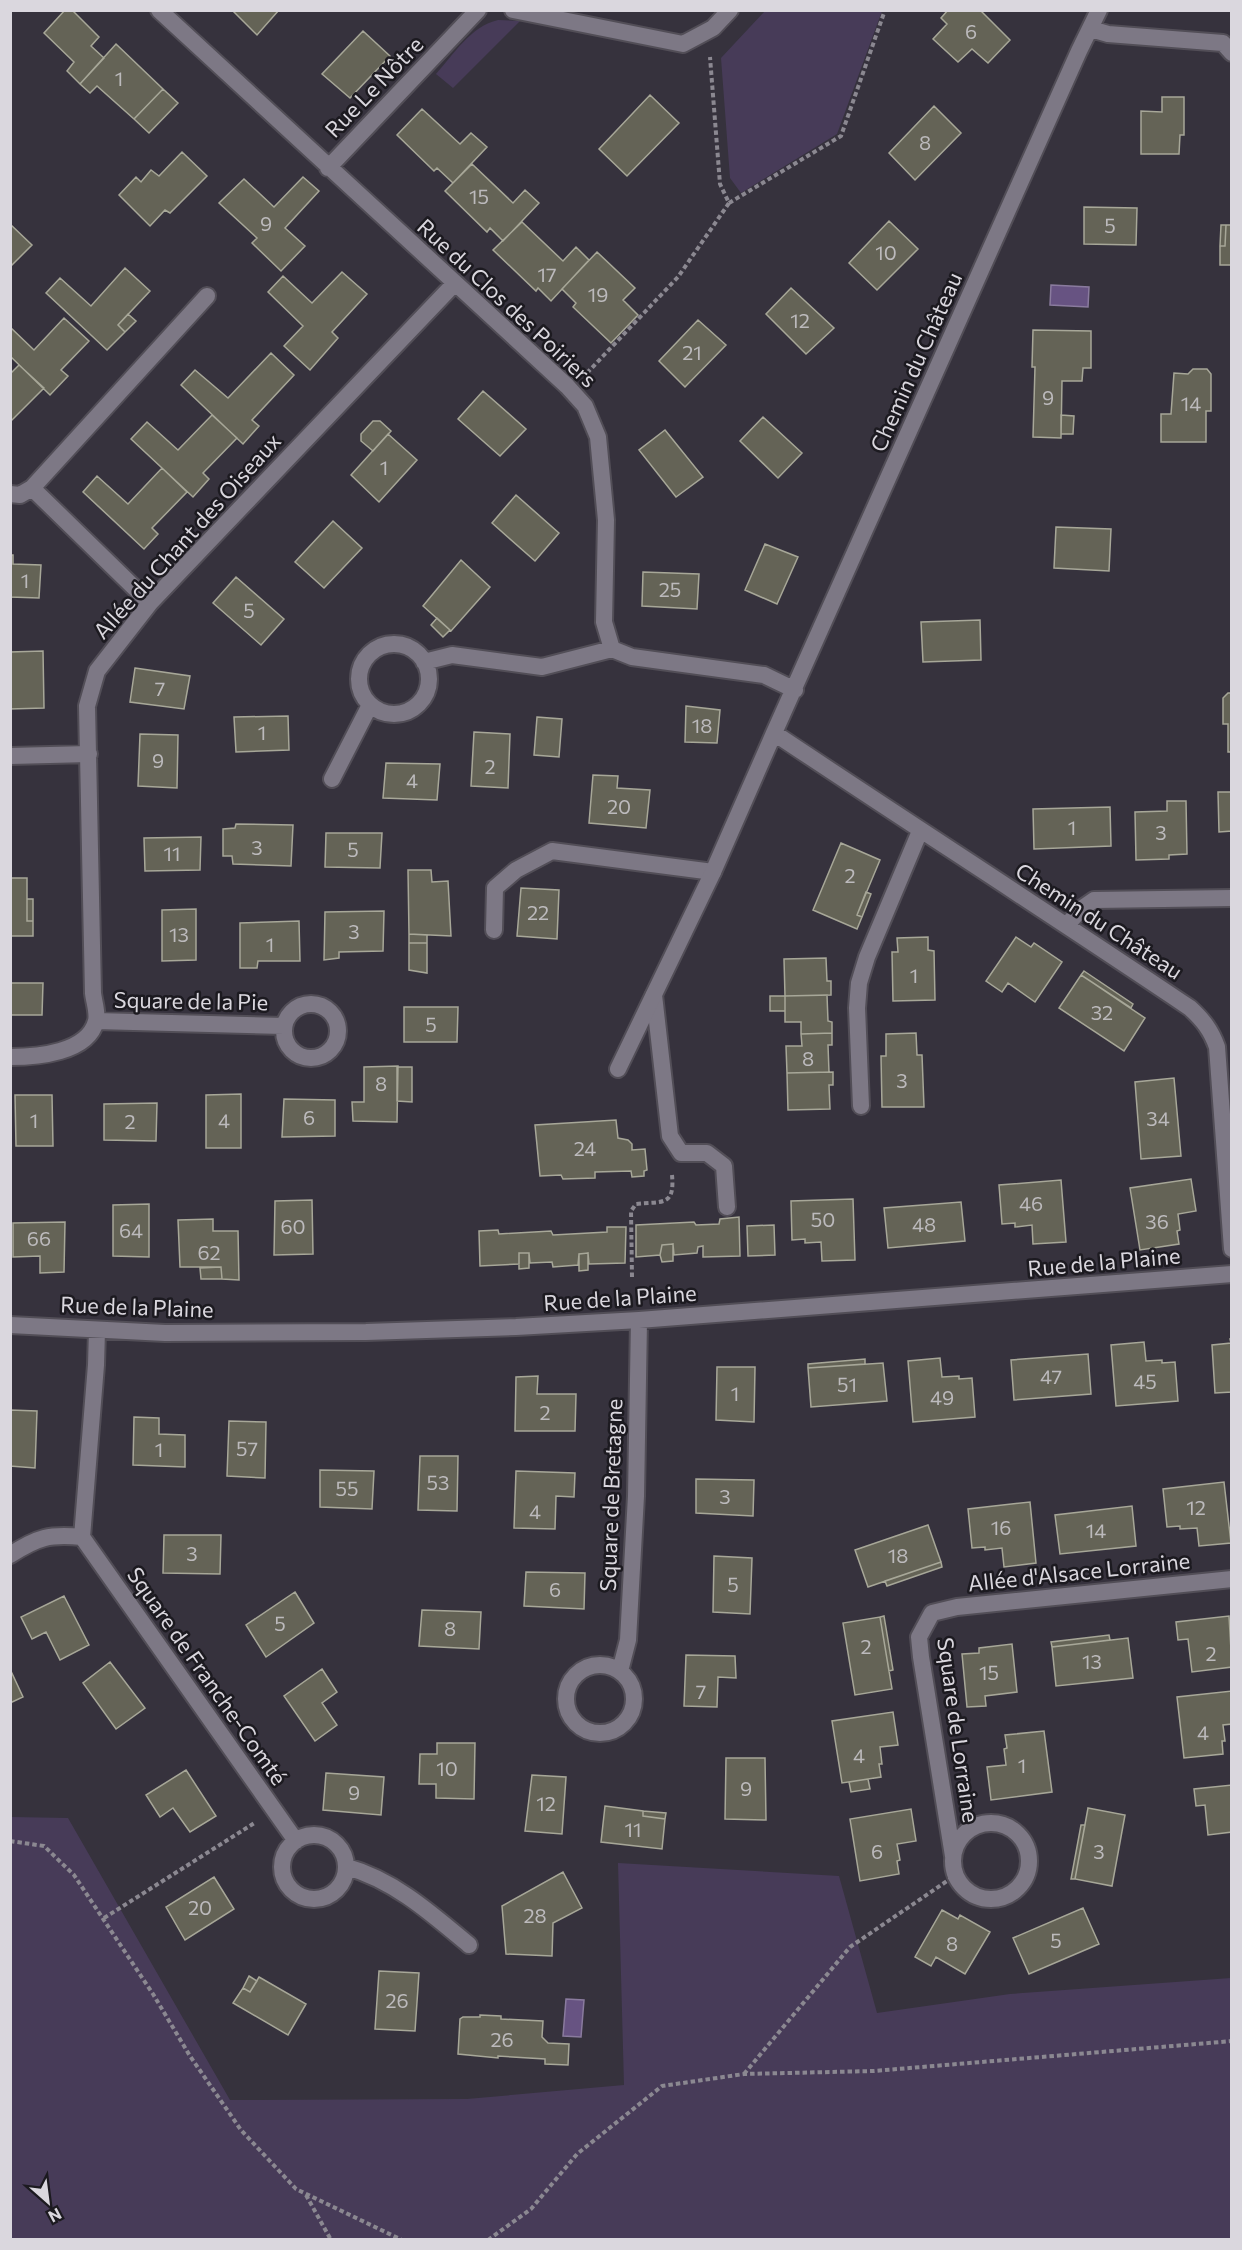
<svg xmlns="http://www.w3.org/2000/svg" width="1242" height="2250" font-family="Commissioner,sans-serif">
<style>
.green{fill:#473b58}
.water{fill:#675382;stroke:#8a7b9e;stroke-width:1.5}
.building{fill:#646356;stroke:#a7a798;stroke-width:1.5}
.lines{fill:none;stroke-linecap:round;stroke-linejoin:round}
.service-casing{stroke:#524e57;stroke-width:20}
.minor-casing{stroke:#524e57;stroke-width:20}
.path{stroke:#8b8891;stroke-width:4;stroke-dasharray:4.5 3;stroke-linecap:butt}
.service{stroke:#7d7885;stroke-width:16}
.minor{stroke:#7d7885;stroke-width:16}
.labels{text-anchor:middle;stroke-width:5;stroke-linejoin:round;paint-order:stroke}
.number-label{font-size:20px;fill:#bcbabc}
.street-label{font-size:22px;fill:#dad7de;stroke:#1c1a20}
</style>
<rect width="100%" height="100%" fill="#36323d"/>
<path class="green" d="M765,11H882L837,134L741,193L730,178L721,58Z
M498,20L520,21L453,88L436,74C453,55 471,26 498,20Z
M11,1817L68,1818L230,2100L467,2099L624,2085L618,1863L839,1876L877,2013L1010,1994L1231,1978V2239H11Z"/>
<path class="water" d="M1051,285L1089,287L1088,307L1050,305Z
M566,1999L584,2000L581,2037L563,2036Z"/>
<path class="building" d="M65,10H72L99,37L91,46L104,58L80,84L67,71L74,62L44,33Z
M232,10H279L257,35Z
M948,10H980L1010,40L988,63L972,49L958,62L933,39L947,24L941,18Z
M363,31L390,56L350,98L322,74Z
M116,44L163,89L134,119L97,86L90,93L80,84Z
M163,89L178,103L149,133L134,119Z
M650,95L679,123L627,176L599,149Z
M1162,97H1184V135H1180L1179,154H1141V111L1162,112Z
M934,106L961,133L915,180L889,153Z
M422,109L460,144L471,133L487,147L453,183L437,168L434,171L397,135Z
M182,152L207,176L170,213L165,210L150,226L119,195L136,177L141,182L151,170L159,176Z
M472,164L513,203L525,190L539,203L503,241L490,228L487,232L445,191Z
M303,177L319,191L285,228L305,246L281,271L252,243L257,238L219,203L244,179L274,207Z
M1084,207L1137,208L1136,245L1084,244Z
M889,221L918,249L877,290L849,263Z
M522,222L563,261L576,247L589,260L551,301L538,288L536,291L493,250Z
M10,224L32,245L10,267Z
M1221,225H1226L1225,246H1220Z
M1226,225H1232V265H1220V246H1225Z
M597,252L635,288L623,300L638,315L611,343L573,307L576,303L562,289Z
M125,268L150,291L118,325L125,332L107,350L46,293L60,278L91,306Z
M342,272L367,294L332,332L338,338L310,370L284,346L303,326L268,292L283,276L312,303Z
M791,288L834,328L806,354L766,314Z
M128,314L136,321L125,332L118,325Z
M64,318L89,341L61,370L68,376L50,395L10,356V327L34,350Z
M698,320L726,345L685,387L659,361Z
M1033,330L1091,331V368H1083L1082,381H1062L1061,438L1033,437L1035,367H1032Z
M271,353L294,375L252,420L259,426L243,444L181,385L195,370L228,398Z
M19,365L44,388L10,422V374Z
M1193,369H1207L1211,374V411H1206V442H1161V414H1171L1174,373L1188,374Z
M483,391L526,429L500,456L458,419Z
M212,415L237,438L203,473L209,479L193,497L131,439L147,422L178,450Z
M1061,415L1074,416L1073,434H1061Z
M763,417L802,453L778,478L740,441Z
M373,421H380L391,431L373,451L361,441V434Z
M665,430L703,477L676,497L639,450Z
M388,434L417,460L379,502L351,475Z
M162,468L187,492L152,528L158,534L144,549L83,492L97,476L128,504Z
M516,495L559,533L535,561L492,523Z
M333,521L362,548L324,588L295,562Z
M1056,527L1111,529L1109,571L1054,568Z
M765,544L798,557L777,604L745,590Z
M10,555H13V564L41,565L39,598L10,597Z
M461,560L490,587L451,631L423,606Z
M643,572L699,574L697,609L642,606Z
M236,577L284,619L261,645L213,603Z
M437,618L450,630L443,637L431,625Z
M980,620L981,660L923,662L921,622Z
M43,651L44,708L10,709V652Z
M135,668L190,676L184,709L130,702Z
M1228,693H1232V752H1228V724H1223V698Z
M686,706L720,710L717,743L685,742Z
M288,716L289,750L236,752L234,717Z
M537,717L562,719L559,757L534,755Z
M474,732L510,734L508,788L471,786Z
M140,734L178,735L177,788L138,786Z
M386,763L440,764L437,800L383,798Z
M593,775L618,776L617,788L650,790L646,828L589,823Z
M1218,792H1232V831L1219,832Z
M1167,801H1186L1187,854L1169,855V859L1136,860L1135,812L1167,811Z
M1110,807L1111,846L1034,849L1033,809Z
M236,824L293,825L291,866L233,864L232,856H223V829L235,828Z
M326,833H382L380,868L325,867Z
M201,837L200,870L145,871L144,838Z
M841,843L880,860L857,915L862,917L857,929L813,910Z
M408,870H431L432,882L448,881L451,936L409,934Z
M10,878H27V921H33V936H10Z
M521,888L559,890L557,939L517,936Z
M866,892L871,894L862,917L857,915Z
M27,899H33V921H27Z
M196,909V960L162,961V910Z
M384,911L383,951L339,952V958L324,960L325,912Z
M299,921L300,961H258L257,968H240V923Z
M409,934L427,935V943H409Z
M928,937V950L934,951L935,1000L893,1001L892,952H898L897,938Z
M1016,937L1031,947L1034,943L1062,962L1035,1002L1008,983L1002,992L986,981Z
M409,943H427V973L409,970Z
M826,958L827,981H831V995L785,996L784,959Z
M1084,971L1133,1004L1131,1008L1081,975Z
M1081,975L1145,1018L1124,1051L1059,1008Z
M10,983H43L42,1015H10Z
M827,995L828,1021L832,1022V1033L801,1034V1022H785V996Z
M770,996H785V1011H770Z
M404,1007H458L457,1042H404Z
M832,1033V1045H828L829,1072L787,1073L786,1046H802L801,1034Z
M916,1033L917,1055H922L924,1107H882L881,1056H886V1034Z
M398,1066L397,1122L353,1121L352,1102H364V1067Z
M397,1067H412V1102L397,1101Z
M833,1072V1085H829L830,1109L788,1110L787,1073Z
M1174,1078L1181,1156L1141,1159L1135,1082Z
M241,1094V1148H206V1095Z
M15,1095H52L53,1146H16Z
M284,1099L335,1100V1136L282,1137Z
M157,1103L156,1141L104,1140V1104Z
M616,1120L618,1138L628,1140L632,1144V1150L645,1149L647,1170L644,1171V1176L632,1177L631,1171L595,1172V1178L563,1179L561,1175L540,1176L535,1125Z
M1191,1179L1196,1211L1178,1214L1180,1230L1177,1231L1179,1244L1140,1250L1130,1188Z
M1061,1180L1066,1242L1033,1244L1032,1225L1015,1227V1223L1002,1224L999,1185Z
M853,1199L855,1260L822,1261L821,1242L805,1243V1239L792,1240L791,1201Z
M312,1200L313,1254L274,1255L275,1201Z
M961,1202L965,1241L888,1248L884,1208Z
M149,1204V1257L113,1256V1205Z
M739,1217L740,1256L703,1257V1246L698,1247L697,1253L674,1255L673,1244L662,1245L660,1255L636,1257V1225L694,1222L696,1225L719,1224L720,1219Z
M213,1219V1231H238L239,1280L222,1279L221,1267H180L178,1220Z
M65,1222L64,1272L40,1273V1256L13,1257V1223Z
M774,1225L775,1255L748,1256L747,1226Z
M607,1227H626L625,1263L589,1264L588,1253L579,1254L578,1265L553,1267L552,1262L530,1263L529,1253H519V1264L480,1266L479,1231L498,1230L499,1234L551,1231L553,1235L607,1232Z
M673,1244V1261L662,1262L660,1255L662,1245Z
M519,1253H529V1268L519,1269Z
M588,1253V1270L579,1271V1254Z
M221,1267L222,1279H201L200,1268Z
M1230,1339H1232V1392L1215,1393L1212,1345L1231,1343Z
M1144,1342L1146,1361L1162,1360V1363L1175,1362L1178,1401L1116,1406L1111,1345Z
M1088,1354L1091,1394L1014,1400L1011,1360Z
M940,1358L942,1377L959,1376V1379L972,1378L975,1417L913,1422L908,1361Z
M865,1359V1364L808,1368V1364Z
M883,1363L887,1401L811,1407L808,1368Z
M717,1367H755L754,1422L716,1420Z
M538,1376L537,1394H576L575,1431H515L516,1377Z
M10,1410L37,1411L35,1468L10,1466Z
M134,1417L159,1418V1434L185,1435V1467L133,1465Z
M229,1421L266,1422L265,1478L227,1476Z
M420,1456H458L457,1511L418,1510Z
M320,1470L374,1471L372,1509L320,1507Z
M516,1471L575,1473L574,1497L556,1496L555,1529L514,1528Z
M696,1479L754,1480L753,1516L696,1513Z
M1224,1482L1231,1543L1199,1546L1197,1528L1180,1529V1526L1167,1527L1163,1489Z
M1030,1502L1036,1563L1004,1567L1002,1548L985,1550V1547L972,1548L968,1509Z
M1132,1506L1136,1546L1060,1554L1055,1515Z
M928,1525L941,1562L868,1587L855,1550Z
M164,1535H221L220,1574L163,1573Z
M714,1556L752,1558L750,1614L713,1612Z
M941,1562L942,1567L887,1586L885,1581Z
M526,1572L585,1573L584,1609L524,1606Z
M295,1592L314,1623L266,1657L246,1625Z
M64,1596L89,1645L60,1660L46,1632L32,1639L21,1617Z
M422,1610L481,1612L479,1649L419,1646Z
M884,1616L893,1670L889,1671L880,1617Z
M1229,1616L1232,1667L1192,1672L1188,1639L1178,1640L1176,1622Z
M880,1617L892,1689L855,1695L843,1623Z
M1109,1635L1110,1640L1052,1647L1051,1642Z
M1128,1638L1133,1678L1056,1686L1052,1647Z
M1012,1644L1017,1692L985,1696L986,1706L967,1707L962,1654L979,1653V1648Z
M686,1655L735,1656L736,1678L718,1677L717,1707L684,1706Z
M110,1662L145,1708L116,1729L83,1683Z
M10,1669L23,1697L10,1703Z
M322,1669L337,1692L322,1703L337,1725L315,1741L284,1696Z
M1232,1691V1724L1223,1725L1225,1741H1222L1223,1754L1184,1758L1177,1697Z
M893,1712L898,1745L880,1747L882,1764H879L881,1777L842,1783L832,1721Z
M1044,1731L1052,1792L991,1800L987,1767L1006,1765L1004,1749L1007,1748L1005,1735Z
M437,1743H475L474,1799L436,1798V1784H419L420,1754H437Z
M726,1758H765L766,1820L725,1819Z
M186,1770L216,1816L190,1832L173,1808L160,1817L146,1795Z
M326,1773L384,1777L381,1815L323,1810Z
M532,1775L566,1777L562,1834L525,1831Z
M868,1779L870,1789L851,1792L849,1782Z
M1232,1785V1832L1208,1835L1205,1805L1196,1806L1194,1789Z
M605,1806L643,1811V1816L665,1819L662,1849L601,1842Z
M1088,1808L1125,1815L1112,1886L1075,1879Z
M911,1809L916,1841L897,1844L900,1860L897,1861L899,1874L860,1881L850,1819Z
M643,1811L666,1813L665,1819L643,1816Z
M1081,1825H1085L1075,1879H1071Z
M563,1872L582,1908L553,1923L552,1956L506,1954L502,1906Z
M214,1877L234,1909L185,1940L166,1907Z
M1083,1908L1099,1944L1029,1974L1013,1938Z
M942,1910L958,1919L960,1915L990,1932L965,1974L936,1957L931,1966L915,1957Z
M379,1971L419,1973L415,2031L375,2029Z
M249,1976L257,1981L250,1992L243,1988Z
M259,1977L306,2004L288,2035L233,2003L243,1988L250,1992Z
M480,2015L501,2016V2019L543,2021L542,2037L548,2043L569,2044L568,2065L545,2064V2059L498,2056V2058L458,2054L460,2019L463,2017H480Z"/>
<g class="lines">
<defs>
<path id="service" d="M494,930L495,888L516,870L552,851L713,872
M654,995L670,1136L681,1153H707L724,1166L727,1207"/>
<path id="minor" d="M159,10L567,386L585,406L598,437L606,520L604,622L612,649L632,657L764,675L795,690
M513,10L683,44L713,28L730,10
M1099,10L1079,51L774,733C912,825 1052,915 1190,1008C1203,1020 1211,1030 1217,1047L1232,1249
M1091,29L1108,34L1223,43L1232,53
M328,168L478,10
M32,488L150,603
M10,494L20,495L32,488L207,296
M359 679a35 35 0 1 1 70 0a35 35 0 1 1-70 0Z
M424,662L452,655L542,667L612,649
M10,756L89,754
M332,779L370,705
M1067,925L1081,909L1094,900L1232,898
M284 1031a27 27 0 1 1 54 0a27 27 0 1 1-54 0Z
M96,1021L284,1026
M10,1057C37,1057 88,1053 96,1021C98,1013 94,1002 93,993L87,706L97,671L150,603L455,283
M618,1069L713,872L774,733
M861,1106L857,1008L859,983L867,957L920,831
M10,1325L165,1333L366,1332L516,1327L639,1320L1232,1274
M97,1330L96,1365L82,1537L296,1841
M10,1555C38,1537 49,1534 82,1537
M566 1699a34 34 0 1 1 68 0a34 34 0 1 1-68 0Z
M620,1671L628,1640L636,1496L639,1320
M953 1861a38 38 0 1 1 76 0a38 38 0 1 1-76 0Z
M282 1867a32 32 0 1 1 64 0a32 32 0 1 1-64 0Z
M953,1856L921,1657L919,1637L932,1613L957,1607L1232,1579
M347,1867C394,1880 432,1914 469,1945"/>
</defs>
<use href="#service" class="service-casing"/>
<use href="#minor" class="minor-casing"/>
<path class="path" d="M729,203L841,136L885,10
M587,373L678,277L729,203L720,184L710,57
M632,1277L631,1211L636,1204C662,1201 675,1207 672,1175
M10,1841L44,1846L74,1875L153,1994L190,2056L241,2130L296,2189L402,2240
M104,1918L256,1822
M744,2074L850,1947L950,1879
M306,2195L331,2240
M488,2240L531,2209L577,2154L662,2086L744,2074L874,2071L1232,2041"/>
<use href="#service" class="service"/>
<use href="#minor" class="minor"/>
</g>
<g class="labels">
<g class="number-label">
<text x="971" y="39">6</text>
<text x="119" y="86">1</text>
<text x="925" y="150">8</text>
<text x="479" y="204">15</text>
<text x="266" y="231">9</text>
<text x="1110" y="233">5</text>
<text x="886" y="260">10</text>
<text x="547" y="282">17</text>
<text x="598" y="302">19</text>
<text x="800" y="328">12</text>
<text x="692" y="360">21</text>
<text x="1048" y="405">9</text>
<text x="1191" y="411">14</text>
<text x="384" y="475">1</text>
<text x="25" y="588">1</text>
<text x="670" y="597">25</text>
<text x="249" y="618">5</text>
<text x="160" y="696">7</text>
<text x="702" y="733">18</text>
<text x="262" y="740">1</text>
<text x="158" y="768">9</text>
<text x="490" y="774">2</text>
<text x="412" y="788">4</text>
<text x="619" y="814">20</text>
<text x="1072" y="835">1</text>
<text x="1161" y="840">3</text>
<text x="257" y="855">3</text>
<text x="353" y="857">5</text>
<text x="172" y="861">11</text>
<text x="850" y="883">2</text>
<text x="538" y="920">22</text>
<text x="354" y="939">3</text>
<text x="179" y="942">13</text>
<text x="270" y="952">1</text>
<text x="914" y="983">1</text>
<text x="1102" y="1020">32</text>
<text x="431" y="1032">5</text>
<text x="808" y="1066">8</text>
<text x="902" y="1088">3</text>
<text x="381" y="1091">8</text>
<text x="309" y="1125">6</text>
<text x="1158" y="1126">34</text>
<text x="34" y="1128">1</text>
<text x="224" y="1128">4</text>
<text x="130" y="1129">2</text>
<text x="585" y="1156">24</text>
<text x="1031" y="1211">46</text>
<text x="823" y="1227">50</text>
<text x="1157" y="1229">36</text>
<text x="924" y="1232">48</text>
<text x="293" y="1234">60</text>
<text x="131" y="1238">64</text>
<text x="39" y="1246">66</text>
<text x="209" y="1260">62</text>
<text x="1051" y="1384">47</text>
<text x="1145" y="1389">45</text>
<text x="847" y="1392">51</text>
<text x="735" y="1401">1</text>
<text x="942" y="1405">49</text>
<text x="545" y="1420">2</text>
<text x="247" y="1456">57</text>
<text x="159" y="1457">1</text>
<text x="438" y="1490">53</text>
<text x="347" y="1496">55</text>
<text x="725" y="1504">3</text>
<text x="1196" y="1515">12</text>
<text x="535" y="1519">4</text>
<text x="1001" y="1535">16</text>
<text x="1096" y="1538">14</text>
<text x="192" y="1561">3</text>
<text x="898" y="1563">18</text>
<text x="733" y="1592">5</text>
<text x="555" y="1597">6</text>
<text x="280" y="1631">5</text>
<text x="450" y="1636">8</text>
<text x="866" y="1654">2</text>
<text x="1211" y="1661">2</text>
<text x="1092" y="1669">13</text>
<text x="989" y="1680">15</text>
<text x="701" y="1699">7</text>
<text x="1203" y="1740">4</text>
<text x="859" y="1763">4</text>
<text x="1022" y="1773">1</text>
<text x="447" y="1776">10</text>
<text x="746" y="1796">9</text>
<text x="354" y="1800">9</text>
<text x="546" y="1811">12</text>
<text x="633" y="1837">11</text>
<text x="877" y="1859">6</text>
<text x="1099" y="1859">3</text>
<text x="200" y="1915">20</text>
<text x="535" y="1923">28</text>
<text x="1056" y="1948">5</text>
<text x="952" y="1951">8</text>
<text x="397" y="2008">26</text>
<text x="502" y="2047">26</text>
</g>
<g class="street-label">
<text transform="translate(374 87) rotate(-46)" y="8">Rue Le Nôtre</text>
<text transform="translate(507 303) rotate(43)" y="8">Rue du Clos des Poiriers</text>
<text transform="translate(916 362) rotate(-66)" y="8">Chemin du Château</text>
<text transform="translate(187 536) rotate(-48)" y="8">Allée du Chant des Oiseaux</text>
<text transform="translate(1099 921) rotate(33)" y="8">Chemin du Château</text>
<text transform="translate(191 1001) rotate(1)" y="8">Square de la Pie</text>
<text transform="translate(1104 1262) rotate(-5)" y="8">Rue de la Plaine</text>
<text transform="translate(620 1298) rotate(-4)" y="8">Rue de la Plaine</text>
<text transform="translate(137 1307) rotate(2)" y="8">Rue de la Plaine</text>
<text transform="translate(611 1495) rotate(-88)" y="8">Square de Bretagne</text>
<text transform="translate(1079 1572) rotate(-6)" y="8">Allée d'Alsace Lorraine</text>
<text transform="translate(207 1676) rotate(55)" y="8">Square de Franche-Comté</text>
<text transform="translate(958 1730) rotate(82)" y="8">Square de Lorraine</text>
</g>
</g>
<rect width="1242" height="2250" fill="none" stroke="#dad7de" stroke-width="24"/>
<g transform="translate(48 2202) rotate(152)" stroke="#1c1a20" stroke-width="4.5" paint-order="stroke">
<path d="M0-4.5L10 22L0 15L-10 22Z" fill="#dad7de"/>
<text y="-9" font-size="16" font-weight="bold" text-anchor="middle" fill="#dad7de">N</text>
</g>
</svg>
